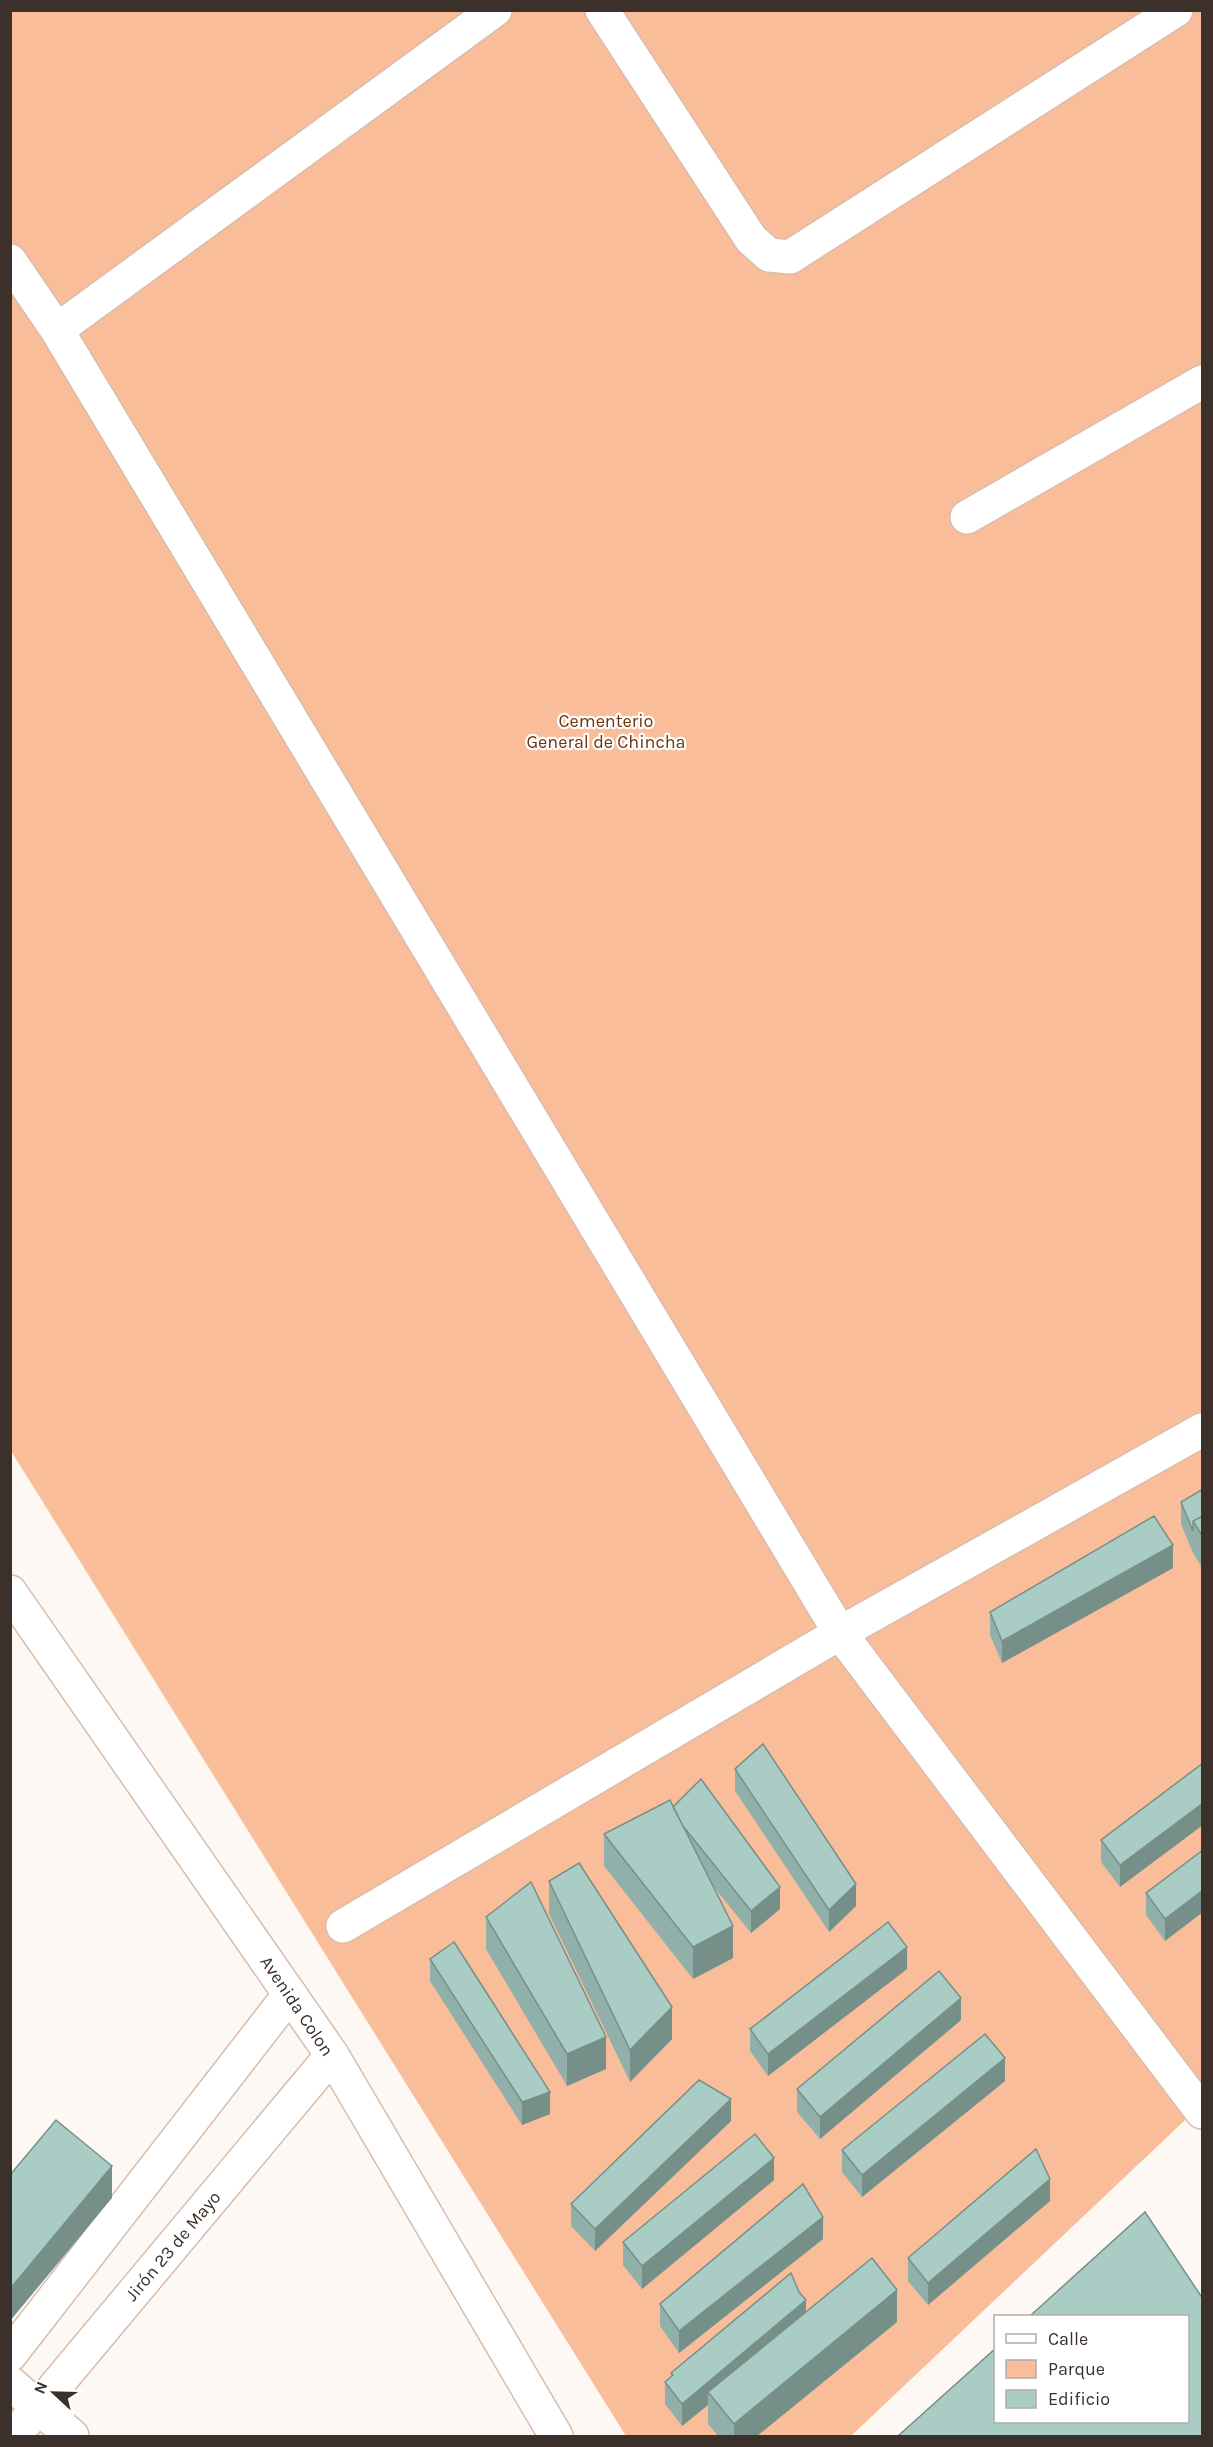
<svg xmlns="http://www.w3.org/2000/svg" width="1213" height="2447" font-family="Karla,sans-serif">
<style>
.green{fill:#fabd9a}
.lines{fill:none;stroke-linecap:round;stroke-linejoin:round}
.minor-casing{stroke:#d9bcab;stroke-width:36}
.minor{stroke:#fff;stroke-width:33}
.wall{fill:#91b0a9}
.shaded-wall{fill:#769089}
.building{fill:#a9cdc4;stroke:#769089;stroke-width:1.5}
.labels{text-anchor:middle;stroke-width:4.5;stroke-linejoin:round;paint-order:stroke}
.park-label{font-size:18px;fill:#6d340c;stroke:#fff}
.street-label{font-size:18px;fill:#3c302a;stroke:#fff}
</style>
<rect width="100%" height="100%" fill="#fef8f4"/>
<path class="green" d="M11,11H1202V2104L851,2436H626L11,1451Z"/>
<g class="lines">
<defs>
<path id="minor" d="M602,10L751,239L769,255L790,257L1176,10
M10,261L57,330L840,1633L1202,2112
M57,330L495,10
M967,517L1202,382
M10,1592L332,2055L556,2436
M343,1926L840,1633L1202,1430
M10,2355L290,1994
M10,2383L72,2436
M14,2436L332,2055"/>
</defs>
<use href="#minor" class="minor-casing"/>
<use href="#minor" class="minor"/>
</g>
<path class="wall" d="M1203,1489V1569L1193,1553L1181,1524V1502Z
M1173,1568L1002,1663L990,1635V1612Z
M1203,1763L1120,1887L1101,1862V1840Z
M735,1769L856,1906L829,1932L735,1791Z
M673,1806L780,1909L751,1933L713,1886L733,1958L693,1979L604,1866V1834Z
M1203,1850L1165,1941L1146,1915V1893Z
M549,1881L672,2039L630,2082L549,1914Z
M486,1917L606,2069L567,2086L486,1949Z
M430,1959L550,2114L522,2125L430,1981Z
M907,1969L768,2076L750,2051V2029Z
M961,2020L820,2139L797,2112V2089Z
M1005,2081L862,2197L842,2172V2150Z
M731,2121L595,2251L571,2226V2204Z
M774,2180L642,2289L623,2265V2242Z
M1050,2201L928,2305L908,2281V2258Z
M823,2239L679,2353L660,2326V2304Z
M806,2311L897,2322L757,2436H718L708,2424V2405L682,2426L665,2404V2382L671,2376V2373Z"/>
<path class="shaded-wall" d="M1173,1545V1568L1002,1663V1641Z
M1203,1803V1825L1120,1887V1865Z
M856,1884V1906L829,1932V1910Z
M780,1887V1909L751,1933V1911Z
M1203,1890V1912L1165,1941V1919Z
M733,1926V1958L693,1979V1947Z
M907,1947V1969L768,2076V2054Z
M961,1998V2020L820,2139V2117Z
M672,2007V2039L630,2082V2050Z
M606,2037V2069L567,2086V2054Z
M1005,2058V2081L862,2197V2175Z
M550,2092V2114L522,2125V2102Z
M731,2099V2121L595,2251V2229Z
M774,2158V2180L642,2289V2266Z
M112,2166V2198L10,2321V2289Z
M1050,2179V2201L928,2305V2283Z
M823,2217V2239L679,2353V2331Z
M897,2290V2322L757,2436H734V2424Z
M806,2300V2322L708,2392V2405L682,2426V2404Z"/>
<path class="building" d="M1203,1489V1516L1193,1521V1531L1181,1502Z
M1154,1516L1173,1545L1002,1641L990,1612Z
M1203,1516V1537L1193,1521Z
M763,1744L856,1884L829,1910L735,1769Z
M1203,1763V1803L1120,1865L1101,1840Z
M701,1779L780,1887L751,1911L683,1826L673,1807Z
M670,1800L733,1926L693,1947L604,1834Z
M1203,1850V1890L1165,1919L1146,1893Z
M579,1863L672,2007L630,2050L549,1881Z
M531,1882L606,2037L567,2054L486,1917Z
M888,1922L907,1947L768,2054L750,2029Z
M454,1942L550,2092L522,2102L430,1959Z
M939,1971L961,1998L820,2117L797,2089Z
M985,2034L1005,2058L862,2175L842,2150Z
M699,2080L731,2099L595,2229L571,2204Z
M56,2120L112,2166L10,2289V2175Z
M755,2134L774,2158L642,2266L623,2242Z
M1036,2149L1050,2179L928,2283L908,2258Z
M803,2184L823,2217L679,2331L660,2304Z
M1145,2212L1203,2299V2436H898L996,2348V2421H1188V2316H1030Z
M872,2258L897,2290L734,2424L708,2392Z
M791,2273L799,2292L806,2300L682,2404L665,2382L673,2375L671,2373Z"/>
<g class="labels">
<g class="park-label">
<text x="606" y="727">Cementerio<tspan x="606" dy="21">General de Chincha</tspan></text>
</g>
<g class="street-label">
<text transform="translate(297 2006) rotate(56)" y="6">Avenida Colon</text>
<text transform="translate(173 2246) rotate(-50)" y="6">Jirón 23 de Mayo</text>
</g>
</g>
<rect width="1213" height="2447" fill="none" stroke="#3c302a" stroke-width="24"/>
<rect x="994" y="2315" width="195" height="108" fill="#ffffff" stroke="#b1acaa" stroke-width="1.5"/>
<rect x="1006" y="2334" width="30" height="9" fill="#ffffff" stroke="#b1acaa" stroke-width="1.5"/>
<text x="1048" y="2345" font-size="18" fill="#3c302a">Calle</text>
<rect x="1006" y="2360" width="30" height="18" fill="#fabd9a" stroke="#b1acaa" stroke-width="1.5"/>
<text x="1048" y="2375" font-size="18" fill="#3c302a">Parque</text>
<rect x="1006" y="2390" width="30" height="18" fill="#a9cdc4" stroke="#b1acaa" stroke-width="1.5"/>
<text x="1048" y="2405" font-size="18" fill="#3c302a">Edificio</text>
<g transform="translate(54 2393) rotate(292)" stroke="#ffffff" stroke-width="4.5" paint-order="stroke">
<path d="M0-4.5L10 22L0 15L-10 22Z" fill="#3c302a"/>
<text y="-9" font-size="16" font-weight="bold" text-anchor="middle" fill="#3c302a">N</text>
</g>
</svg>
